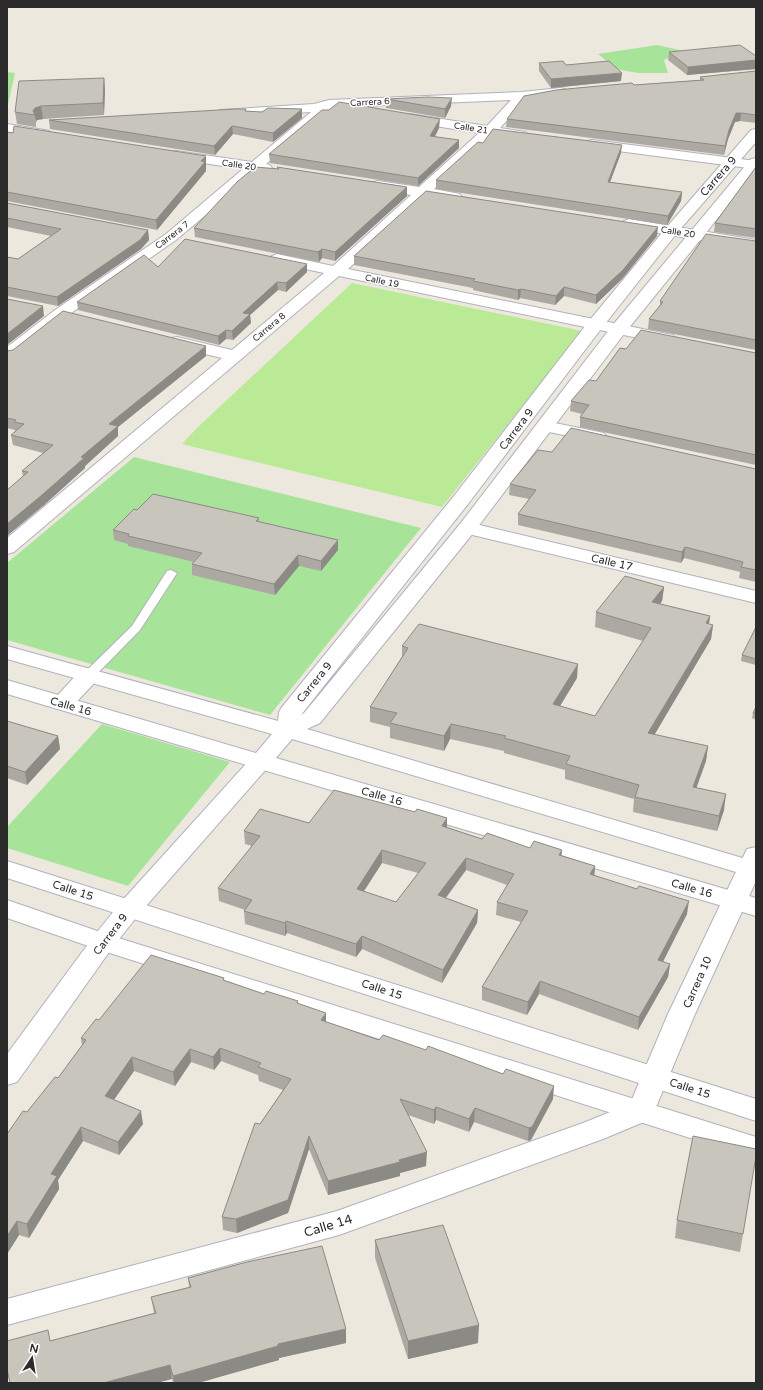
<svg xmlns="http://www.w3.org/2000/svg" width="763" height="1390" font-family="'Varela Round',sans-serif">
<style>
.green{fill:#a8e39a}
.pitch{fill:#baea95}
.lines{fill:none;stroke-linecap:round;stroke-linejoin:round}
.service-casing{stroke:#b1b1be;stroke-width:2}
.minor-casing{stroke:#b1b1be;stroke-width:2}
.tertiary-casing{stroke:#b1b1be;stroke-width:2}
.service{fill:#fff;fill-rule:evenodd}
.minor{fill:#fff;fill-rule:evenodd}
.tertiary{fill:#fff;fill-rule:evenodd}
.wall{fill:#aca9a2;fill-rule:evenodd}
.shaded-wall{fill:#8c8a84}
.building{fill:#c8c5bc;stroke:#8c8a84;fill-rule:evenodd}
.labels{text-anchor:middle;stroke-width:3;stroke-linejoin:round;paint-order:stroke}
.far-street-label{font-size:9px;fill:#2b2b2b;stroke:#fff}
.street-label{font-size:11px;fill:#2b2b2b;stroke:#fff}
.near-street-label{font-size:13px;fill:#2b2b2b;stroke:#fff}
</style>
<rect width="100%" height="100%" fill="#ede8dd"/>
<path class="green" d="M657,45L684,51L664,60L668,73H638L616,69L598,54Z
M7,72L15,73L7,109Z
M134,457L421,528L270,715L7,640V563Z
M102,724L230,762L128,886L7,848V827Z"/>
<path class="pitch" d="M352,283L582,331L442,507L182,444L197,428Z"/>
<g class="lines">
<defs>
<path id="service" d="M171,570L177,573L140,630L93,678H85L83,675L85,672L132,626L167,571Z"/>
<path id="minor" d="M560,88L565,89L567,92L565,95L526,100L500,128L526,132L528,135L526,138L521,139L493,135L434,189L460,194L462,197L460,200L455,201L426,197L348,269L667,334L673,335L675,339L673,343L667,344L339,276L14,552L7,554V538L222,358L171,346L169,342L171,338L177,337L232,350L324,273L272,262L269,259L272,256L277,254L333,266L411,195L373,188L371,185L373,182L378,181L419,187L479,133L410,122L405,121L403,118L405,115L410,114L487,126L511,100L367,106L372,110L370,113L365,114L332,108L266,164L270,165L272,168L270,171H258L176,240L67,316L13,359L7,360V347L55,310L166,234L243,169L176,159L171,158L169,155L171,152L176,151L252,162L311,112L225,117L220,116L218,113L220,110L314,104L329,100L522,92Z
M7,124L44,130L49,131L51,134L49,137L44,138L7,132Z
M592,140L756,161V169L587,147L585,144L587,141Z
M629,219L756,240V250L624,227L621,224L624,221Z
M545,421L604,433L607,437L604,441L598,442L539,430L536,426L539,422Z
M467,522L756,591V603L460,532L457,528L460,524Z
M89,668L97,670L100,675L97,680L71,708L63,710L55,708L52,703L55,698L81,670Z
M261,754L269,756L272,761L269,766L139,914L112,948L17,1082L7,1085V1054L94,936L121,902L253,756Z
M756,847V881L695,1014L651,1119L603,1139L339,1235L7,1325V1299L337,1211L583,1123L630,1104L668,1014L744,855L747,849Z"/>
<path id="tertiary" d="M756,129V142L676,234L601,329L468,504L301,715L304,713L460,524L612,326L751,159L756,158V171L624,334L474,532L320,723L307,729L756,862V878L292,739L276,758L756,898V916L7,694V680L256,753L272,734L7,659V646L278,721L279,712L282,707L454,496L589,321L666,228L751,130Z
M7,861L756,1099V1121L7,878Z
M7,900L112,936L756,1137V1159L94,948L7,918Z"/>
</defs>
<use href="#service" class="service-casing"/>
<use href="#minor" class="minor-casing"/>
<use href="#tertiary" class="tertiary-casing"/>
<use href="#service" class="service"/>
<use href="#minor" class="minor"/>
<use href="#tertiary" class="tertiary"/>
</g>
<path class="wall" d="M669,52L756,56V69L687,75L668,60Z
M539,63L566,65L621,81L551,88L539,71Z
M756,71V123L740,121L735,122L728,139L724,155L506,127L507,119L634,85L700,80V77Z
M104,78L105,90L104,115L43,119L37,120L36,122V127L17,124L15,112Z
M386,99L451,106L445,118L386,108Z
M247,111L302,118L273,142L233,134L215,155L50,129L49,120Z
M439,128L435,137L459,148L418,186L270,163L269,154Z
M7,132L206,156V171L157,230L7,201Z
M621,153L610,182L682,192L681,201L667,225L436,189V180Z
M277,167L407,187V196L335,261L322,258L319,262L195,237L194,228L278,169Z
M756,167V238L714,232L715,223Z
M7,203L148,230L149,240L141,249L58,306L7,296V257L18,259L51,236L7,227Z
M657,236L622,279L596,304L564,296L555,305L520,298L518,300L473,290V288L354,265V256Z
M756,241V350L648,329L649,319L660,305V301Z
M158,267L307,272L286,292L278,290L250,315L251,323L233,340L226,339L219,345L78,310L77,302Z
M626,349L756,353V465L580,427V417L582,414L570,411L571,401L596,381Z
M7,351L206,356L118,427V436L85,466V468L43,506L23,476L22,471L43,453L13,445L11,435L15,432V430L7,428Z
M552,452L756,469V582L739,578L740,572L684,558L681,563L518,525V514L529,499L509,495L510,484Z
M137,510L259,518V522L338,540V550L321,571L299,566L275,595L192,575V564L194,562L128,546V544L114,540L113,530Z
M664,587L662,601L660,604L710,616L709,624L713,625L711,639L654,735L708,746L706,761L696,788L724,810L717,831L633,812L634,799L565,779V770L504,753V751L450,739L444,751L390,738V727L370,722V707L402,657V646L577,678L560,706L595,716L643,641L595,627L596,612Z
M756,627V665L741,661L742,655Z
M756,707V720L752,718L753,713Z
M7,721L58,736L60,749L27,785L7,778Z
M415,812L447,818V827L482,839L530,848L562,850L561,855L595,866L594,875L687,914L663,962L670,964L668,977L638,1030L539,994L527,1015L482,1000V987L521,922L496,915L497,902L507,885L466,870L446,898L478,910L477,923L442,983L362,949L356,957L287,933L285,936L245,924L244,911L245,910L219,901L218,888L252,846L245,844L244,831L309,823ZM382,863L418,873L396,902L363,892Z
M224,980L264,994L298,1001V1003L326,1022L553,1099L531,1140L528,1141L474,1122L469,1132L436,1120L434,1124L408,1115L426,1166L400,1173V1176L328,1195L309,1149L288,1213L237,1233L223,1230L222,1217L260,1124L283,1090L259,1081L258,1075L221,1061L214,1070L191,1062L175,1086L134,1071L113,1100L143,1124L119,1155L83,1141L58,1180L59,1189L29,1238L19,1235L7,1254V1134L27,1112L58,1078L82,1046L81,1038L99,1020Z
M677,1220L743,1234L740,1252L675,1238Z
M375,1240L478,1343L408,1359L375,1258Z
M188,1278L346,1329V1343L279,1358V1360L198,1383H173L172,1379L50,1341L154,1313L151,1297L189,1287Z"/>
<path class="shaded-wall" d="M756,60V69L687,75L688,67Z
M622,73L621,81L551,88V79Z
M104,78L105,90L104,115L103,103Z
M452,98L451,106L445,118V109Z
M41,106L43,119L37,120L36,122L35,115L33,111L35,108Z
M302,109V118L273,142V133Z
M736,113H741L740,121L735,122L728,139L724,155L725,146L729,130Z
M440,119L439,128L430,145V136Z
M232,126L233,134L215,155L214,146Z
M459,140V148L418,186V178Z
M622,145L621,153L607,190L608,182Z
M206,156V171L157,230L156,220Z
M407,187V196L335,261V252Z
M682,192L681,201L667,225L668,216Z
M658,227L657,236L622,279L596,304V295Z
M148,230L149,240L141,249L58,306L57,297Z
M322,249V258L319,262L318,252Z
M307,264V272L286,292V283Z
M277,282L278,290L250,315L251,323L233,340L232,331L243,313Z
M564,287V296L555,305L556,296Z
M521,289L520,298L518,300V290Z
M43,306L44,316L7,345V334Z
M226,330V339L219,345L218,336Z
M206,346V356L118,427V436L85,466V468L43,506L7,536V524L81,457L109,424Z
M338,540V550L321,571V561Z
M685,547L684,558L681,563L682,552Z
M298,555L299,566L275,595L274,584Z
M664,587L662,601L651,617L652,602Z
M710,616L708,630L706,623Z
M713,625L711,639L646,749L648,733Z
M578,664L577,678L552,719L553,704Z
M451,724L450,739L444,751V736Z
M58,736L60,749L27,785L25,772Z
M708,746L706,761L691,803L693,787Z
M726,794L724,810L717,831L719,816Z
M447,818V830L442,826Z
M382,850V863L357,902V889Z
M562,850L561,862L559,855Z
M466,858V870L438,908V895Z
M595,866L594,879L590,874Z
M689,901L687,914L657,973L658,960Z
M478,910L477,923L442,983L443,970Z
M286,921L287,933L285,936V923Z
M362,936V949L356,957V944Z
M670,964L668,977L638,1030L639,1017Z
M540,981L539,994L527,1015L528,1002Z
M326,1013V1026L321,1020Z
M220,1048L221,1061L214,1070L213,1057Z
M190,1049L191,1062L175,1086L173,1072Z
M132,1057L134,1071L107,1110L105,1096Z
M554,1086L553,1099L531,1140L528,1141L529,1128Z
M436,1107V1120L434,1124V1110Z
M475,1108L474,1122L469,1132V1119Z
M141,1111L143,1124L119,1155L118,1142Z
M81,1127L83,1141L58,1180L59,1189L29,1238L27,1224L51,1174Z
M309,1136V1149L288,1213L237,1233L236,1219Z
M427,1152L426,1166L400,1173V1176L328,1195V1181Z
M17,1221L19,1235L7,1254V1236Z
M479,1325L478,1343L408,1359V1341Z
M346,1329V1343L279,1358V1360L198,1383H174L173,1376L278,1344Z
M170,1365L172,1379L157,1383H103Z"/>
<path class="building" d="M740,45L756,56V60L688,67L669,52Z
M563,61L566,65L609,61L622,73L551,79L539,63Z
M756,71V115L741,113H736L729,130L725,146L507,119L524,96L556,90L632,83L634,85L704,80L700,77Z
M104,78L103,103L41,106L35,108L33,111L35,115L15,112L19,81Z
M428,97L452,98L445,109L386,99Z
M339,102L440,119L430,136L459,140L418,178L269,154L322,110H329Z
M268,108L302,109L273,133L232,126L214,146L49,120L236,109H246L245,111L262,112Z
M14,126L206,156L201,161L205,162L156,220L7,192V132L13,133Z
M493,129L622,145L608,182L682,192L668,216L436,180L478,142L483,143Z
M255,167L279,169L277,167L407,187L335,252L322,249L318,252L194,228L237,182Z
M756,167V229L715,223Z
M426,191L658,227L623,270L596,295L564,287L556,296L521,289L518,290L473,281L475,279L354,256Z
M7,203L148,230L140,240L57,297L7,287V257L18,259L61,229L7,218Z
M706,234L756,241V340L649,319L663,302L660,301Z
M185,239L307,264L286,283L277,282L243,313L250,314L232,331L226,330L218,336L77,302L144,255L158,267Z
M7,299L43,306L7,334Z
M63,311L206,346L109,424L118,426L81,457L84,458L42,495L7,524V490L28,472L22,471L53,445L11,435L24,424L14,422L16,420L7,418V351L13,350Z
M641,330L756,353V455L580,417L589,405L571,401L589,380L596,381L620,348L626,349Z
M571,428L756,469V570L741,567L743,562L685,547L682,552L518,514L536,490L510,484L538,450L552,452Z
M153,494L259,518L256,521L338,540L321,561L298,555L274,584L192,564L202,553L128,536L129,534L113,530L134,509L137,510Z
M625,576L664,587L652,602L710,616L706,623L713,625L648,733L708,746L693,787L726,794L719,816L635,797L639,785L566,764L570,756L504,738L506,736L451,724L444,736L390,723L397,713L370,707L408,648L402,646L419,624L578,664L553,704L595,716L651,628L596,612Z
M756,627V659L742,655Z
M756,707V713H753Z
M7,721L58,736L25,772L7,766Z
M334,790L415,812L417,809L447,818L442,826L482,839L487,833L530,848L534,841L562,850L559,855L595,866L590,874L637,889L639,886L689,901L658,960L670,964L639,1017L540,981L528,1002L482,987L528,911L497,902L514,874L466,858L438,895L478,910L443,970L362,936L356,944L286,921L285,923L244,911L252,900L218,888L260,836L244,831L260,809L309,823ZM382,850L426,863L396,902L357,889Z
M151,955L224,978L223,980L264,994L266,991L298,1001L297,1003L326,1013L321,1020L379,1040L383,1035L426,1050L428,1046L503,1074L506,1069L554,1086L532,1127L529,1128L475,1108L469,1119L436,1107L434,1110L400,1099L427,1152L399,1160L400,1162L328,1181L309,1136L288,1200L236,1219L222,1217L255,1123L260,1124L291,1079L258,1067L261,1063L220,1048L213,1057L190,1049L173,1072L132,1057L105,1096L141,1111L118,1142L81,1127L51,1174L57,1176L27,1224L17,1221L7,1236V1134L23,1111L27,1112L55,1077L58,1078L86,1040L81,1038L96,1019L99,1020Z
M693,1136L756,1149V1156L743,1234L677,1220Z
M443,1225L479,1325L408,1341L375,1240Z
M322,1246L346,1329L278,1344V1346L173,1376L170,1365L103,1383H10L7,1369V1341L48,1330L50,1341L156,1313L151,1297L191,1287L188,1278L247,1262Z"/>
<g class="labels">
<g class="far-street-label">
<text transform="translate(370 102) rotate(-3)" y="3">Carrera 6</text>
<text transform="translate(471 128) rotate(9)" y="3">Calle 21</text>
<text transform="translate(239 165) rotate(8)" y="3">Calle 20</text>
<text transform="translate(678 232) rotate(9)" y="3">Calle 20</text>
<text transform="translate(172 235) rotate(-37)" y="3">Carrera 7</text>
<text transform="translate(382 281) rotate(12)" y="3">Calle 19</text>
<text transform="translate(269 327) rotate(-40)" y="3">Carrera 8</text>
</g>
<g class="street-label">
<text transform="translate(718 176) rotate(-49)" y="4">Carrera 9</text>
<text transform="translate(516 429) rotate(-53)" y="4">Carrera 9</text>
<text transform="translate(612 562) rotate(13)" y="4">Calle 17</text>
<text transform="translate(314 682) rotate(-51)" y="4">Carrera 9</text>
<text transform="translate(71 706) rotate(16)" y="4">Calle 16</text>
<text transform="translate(382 796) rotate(16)" y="4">Calle 16</text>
<text transform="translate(692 888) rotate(16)" y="4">Calle 16</text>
<text transform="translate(73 890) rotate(18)" y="4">Calle 15</text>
<text transform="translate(110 934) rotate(-53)" y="4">Carrera 9</text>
<text transform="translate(697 982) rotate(-66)" y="4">Carrera 10</text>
<text transform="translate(382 989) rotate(18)" y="4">Calle 15</text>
<text transform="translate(690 1088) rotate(18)" y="4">Calle 15</text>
</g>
<g class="near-street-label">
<text transform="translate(328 1225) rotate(-17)" y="5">Calle 14</text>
</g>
</g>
<rect width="763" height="1390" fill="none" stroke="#2b2b2b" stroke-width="16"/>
<g transform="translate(32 1358) rotate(12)" stroke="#ffffff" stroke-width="3" paint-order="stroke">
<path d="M0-3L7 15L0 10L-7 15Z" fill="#2b2b2b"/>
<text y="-6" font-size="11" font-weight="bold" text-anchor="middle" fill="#2b2b2b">N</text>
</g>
</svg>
